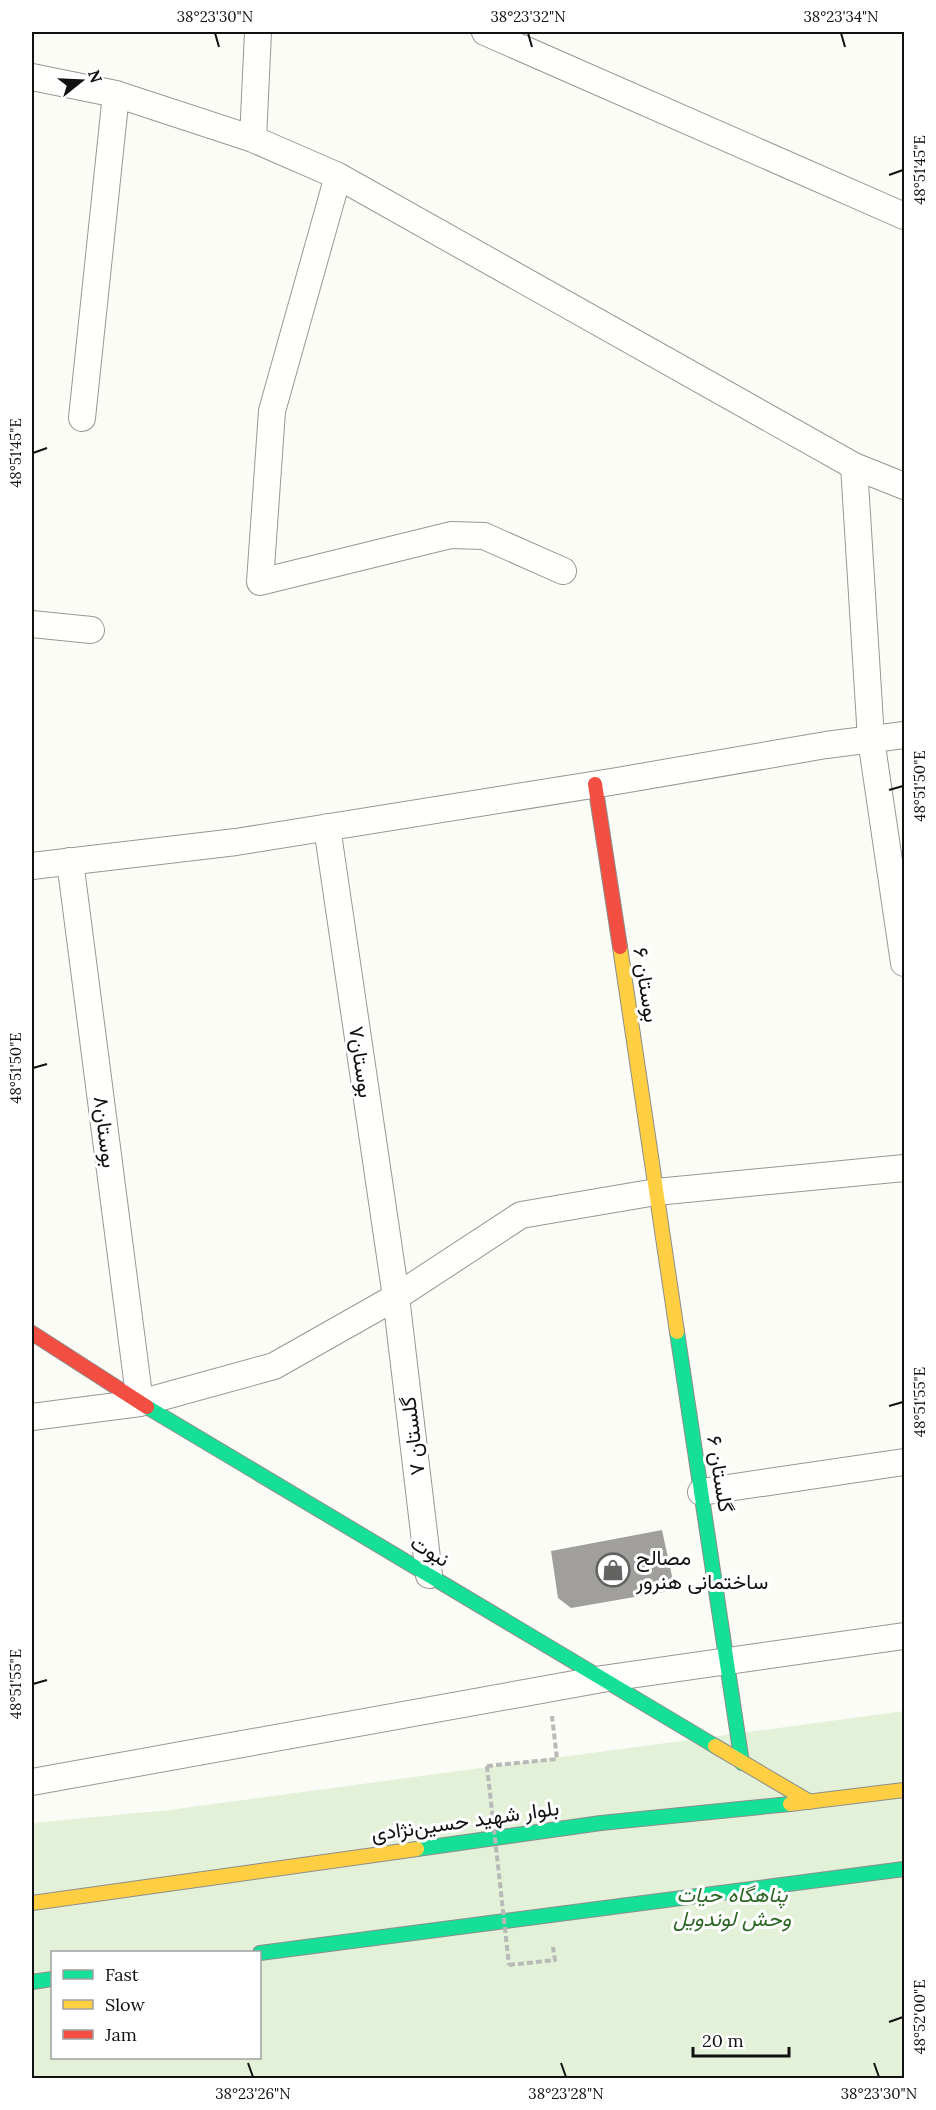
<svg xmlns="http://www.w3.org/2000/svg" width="936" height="2110" font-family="Lora,Vazirmatn,serif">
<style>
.green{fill:#e4f1d9;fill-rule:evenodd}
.building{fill:#a09f9c}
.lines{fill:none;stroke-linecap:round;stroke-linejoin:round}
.street-casing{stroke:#979795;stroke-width:28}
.fast-casing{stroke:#8d8d8b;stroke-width:16}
.slow-casing{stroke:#8d8d8b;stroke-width:16}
.jam-casing{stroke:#8d8d8b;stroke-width:16}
.path{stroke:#b9b9b8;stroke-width:4;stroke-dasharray:6 3;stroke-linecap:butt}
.street{stroke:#fffffe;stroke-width:26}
.fast{stroke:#16e098;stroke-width:14}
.slow{stroke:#ffcf43;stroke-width:14}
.jam{stroke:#f24e42;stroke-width:14}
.path-bridge{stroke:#b9b9b8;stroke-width:4;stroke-dasharray:6 3;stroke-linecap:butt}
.ticks{fill:none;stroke:#111;stroke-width:2}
.labels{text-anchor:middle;stroke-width:6;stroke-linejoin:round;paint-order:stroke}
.street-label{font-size:21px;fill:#111;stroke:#fff}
.poi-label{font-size:21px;fill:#111;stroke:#fff;text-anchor:start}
.park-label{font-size:21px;font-style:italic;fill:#2c6624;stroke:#fff}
.neatline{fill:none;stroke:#111;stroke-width:2}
.ticks-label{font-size:15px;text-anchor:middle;fill:#111}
</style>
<rect width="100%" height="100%" fill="#fcfcf7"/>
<path class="green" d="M904,1711V2078H32V1823L169,1810ZM52,1952H260V2058H52Z"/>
<path class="building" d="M662,1530L675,1590L571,1608L558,1598L551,1551Z"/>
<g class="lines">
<defs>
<path id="street" d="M485,32L904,216
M32,77L116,94L253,139L338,176L854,466L904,486
M253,139L258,32
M338,176L272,411L260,582L451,535L484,536L563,571
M82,418L116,94
M854,466L871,739L904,963
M32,624L91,630
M327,827L396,1297L429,1575
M70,861L140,1403
M32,866L236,842L617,781L826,745L904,735
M32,1417L140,1403L274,1366L396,1297L521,1215L656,1192L904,1168
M701,1492L904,1462
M32,1782L602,1679L904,1636"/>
<path id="fast" d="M677,1332L742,1763
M147,1407L715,1746
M417,1849L601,1823L790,1804
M260,1953L904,1869
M32,1982L52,1979"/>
<path id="slow" d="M620,947L677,1332
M715,1746L810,1802
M790,1804L904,1790
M32,1903L417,1849"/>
<path id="jam" d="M595,784L620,947
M32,1333L147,1407"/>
</defs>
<use href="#street" class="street-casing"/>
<use href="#fast" class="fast-casing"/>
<use href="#slow" class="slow-casing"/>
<use href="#jam" class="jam-casing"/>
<path class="path" d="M487,1766L557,1759L552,1716
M509,1965L555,1960L553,1947"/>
<use href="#street" class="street"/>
<use href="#fast" class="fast"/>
<use href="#slow" class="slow"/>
<use href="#jam" class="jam"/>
<path class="path-bridge" d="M487,1766L509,1965"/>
</g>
<path class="ticks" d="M215,33L219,47M528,33L532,47M841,33L845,47M889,175L903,170M33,453L47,448M889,790L903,786M33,1068L47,1064M889,1406L903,1402M33,1684L47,1680M889,2022L903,2017M248,2063L253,2077M561,2063L566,2077M874,2063L879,2077"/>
<defs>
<symbol id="shop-ring" viewBox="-11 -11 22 22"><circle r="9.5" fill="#fff" stroke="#636362" stroke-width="1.5"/><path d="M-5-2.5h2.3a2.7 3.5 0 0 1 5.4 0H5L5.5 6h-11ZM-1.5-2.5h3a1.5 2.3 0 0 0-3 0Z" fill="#636362"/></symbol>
</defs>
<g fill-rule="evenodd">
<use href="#shop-ring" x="594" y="1551" width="38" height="38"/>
</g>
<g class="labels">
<g class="street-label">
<text transform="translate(646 985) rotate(81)" y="7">بوستان ۶</text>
<text transform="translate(361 1062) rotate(82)" y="7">بوستان۷</text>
<text transform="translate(105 1132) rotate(83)" y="7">بوستان۸</text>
<text transform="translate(413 1436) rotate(-97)" y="7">گلستان ۷</text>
<text transform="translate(720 1474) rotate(81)" y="7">گلستان ۶</text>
<text transform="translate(430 1551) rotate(31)" y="7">نبوت</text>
<text transform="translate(465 1821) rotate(-8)" y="7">بلوار شهید حسین‌نژادی</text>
</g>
<g class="poi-label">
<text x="636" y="1565">مصالح<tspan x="636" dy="24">ساختمانی هنرور</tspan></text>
</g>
<g class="park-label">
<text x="732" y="1902">پناهگاه حیات<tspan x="732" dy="24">وحش لوندویل</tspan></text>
</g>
</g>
<rect width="936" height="2110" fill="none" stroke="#ffffff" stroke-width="66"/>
<rect x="51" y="1951" width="210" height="108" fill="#ffffff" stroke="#a0a0a0" stroke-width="1.5"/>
<rect x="63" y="1970" width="30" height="9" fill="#16e098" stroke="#a0a0a0" stroke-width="1.5"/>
<text x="105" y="1981" font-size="18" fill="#111111">Fast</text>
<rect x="63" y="2000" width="30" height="9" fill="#ffcf43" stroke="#a0a0a0" stroke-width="1.5"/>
<text x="105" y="2011" font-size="18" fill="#111111">Slow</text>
<rect x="63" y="2030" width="30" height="9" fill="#f24e42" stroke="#a0a0a0" stroke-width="1.5"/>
<text x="105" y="2041" font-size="18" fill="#111111">Jam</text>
<g transform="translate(81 81) rotate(72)" stroke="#ffffff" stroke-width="4.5" paint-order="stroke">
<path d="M0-4.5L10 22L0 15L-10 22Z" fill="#111111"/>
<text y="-9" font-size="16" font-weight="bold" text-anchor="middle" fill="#111111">N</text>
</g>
<path d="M693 2047v9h96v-9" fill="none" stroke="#111111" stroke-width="3"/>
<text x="702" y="2047" font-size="18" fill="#111111" stroke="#ffffff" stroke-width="4.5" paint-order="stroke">20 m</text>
<rect x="33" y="33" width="870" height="2044" class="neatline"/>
<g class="ticks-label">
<text x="215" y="22">38°23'30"N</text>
<text x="528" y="22">38°23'32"N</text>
<text x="841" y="22">38°23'34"N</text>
<text transform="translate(920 170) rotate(-90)" y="5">48°51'45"E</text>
<text transform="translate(16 453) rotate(-90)" y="5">48°51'45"E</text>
<text transform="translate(920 786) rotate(-90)" y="5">48°51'50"E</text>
<text transform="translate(16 1068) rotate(-90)" y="5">48°51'50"E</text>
<text transform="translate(920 1402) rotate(-90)" y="5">48°51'55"E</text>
<text transform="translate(16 1684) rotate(-90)" y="5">48°51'55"E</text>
<text transform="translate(920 2017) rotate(-90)" y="5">48°52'00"E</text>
<text x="253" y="2099">38°23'26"N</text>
<text x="566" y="2099">38°23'28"N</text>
<text x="879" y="2099">38°23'30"N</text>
</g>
</svg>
